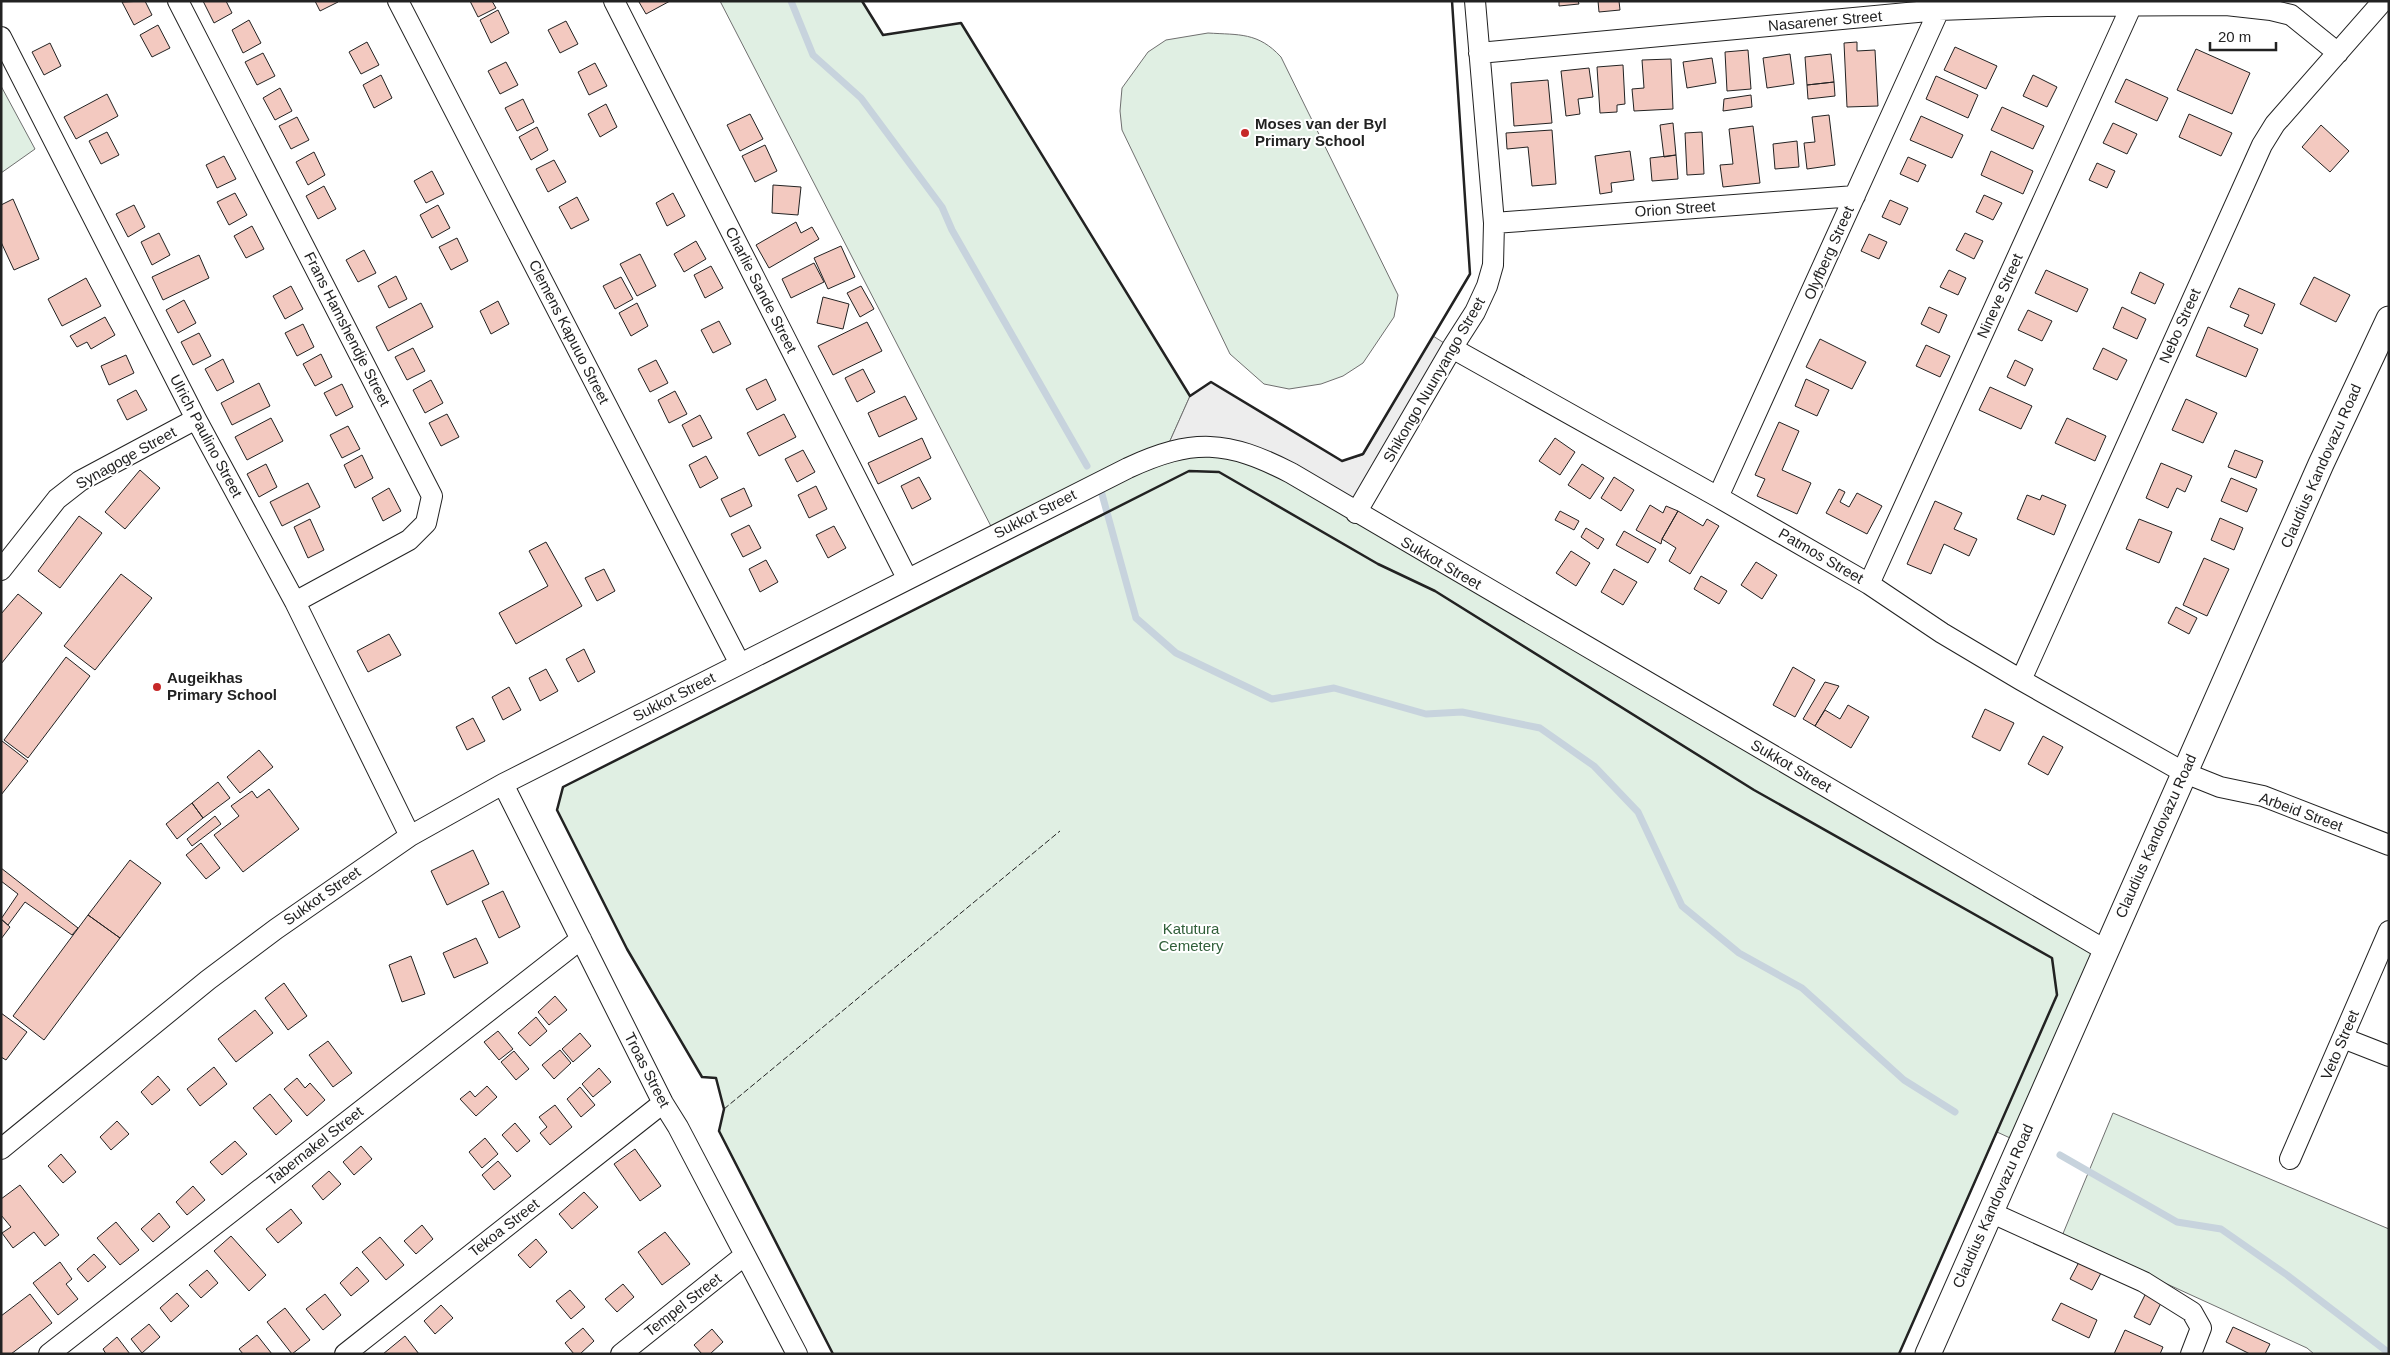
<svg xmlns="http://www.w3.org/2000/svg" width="2390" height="1355" font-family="Arial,sans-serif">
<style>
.green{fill:#e0efe3;stroke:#6f6f6f}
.parking{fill:#ededed;stroke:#6f6f6f}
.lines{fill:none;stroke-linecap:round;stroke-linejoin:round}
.stream{stroke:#c7d3dd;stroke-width:7}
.building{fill:#f3c9c0;stroke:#222}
.minor-casing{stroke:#222;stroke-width:22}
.tertiary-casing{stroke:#222;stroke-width:27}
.minor{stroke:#fff;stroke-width:20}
.tertiary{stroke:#fff;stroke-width:25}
.fence{stroke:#222;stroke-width:1;stroke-dasharray:6 2.5;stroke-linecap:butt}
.wall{stroke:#222;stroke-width:2.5}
.poi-dot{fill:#c62828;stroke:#fff;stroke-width:2}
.labels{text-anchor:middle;stroke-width:4;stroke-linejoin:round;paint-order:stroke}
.street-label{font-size:15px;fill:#222;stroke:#fff}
.poi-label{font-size:15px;font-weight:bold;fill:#222;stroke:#fff;text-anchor:start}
.park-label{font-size:15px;fill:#2f5e38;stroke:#fff}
</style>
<rect width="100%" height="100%" fill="#fff"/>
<path class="green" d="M720,1H862L883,35L961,23L1190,396L1165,452L1235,449L2105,950L2021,1143L1997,1132L1899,1354H833L719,1131L724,1109L716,1078L702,1077L627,949L557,810L563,787L1107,513L1100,487L995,534Z
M1208,33C1239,35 1258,32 1281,57L1398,295L1394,317L1363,363L1343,376L1321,384L1289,389L1264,384L1230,354L1122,130L1120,111L1122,88L1148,52L1166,40Z
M1,86L35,149L1,173Z
M2113,1113L2389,1229V1354H2314L2307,1348L2062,1236Z"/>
<path class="parking" d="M1433,336L1452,348L1356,513L1261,458L1165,452L1190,396L1211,382L1342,461L1363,455Z"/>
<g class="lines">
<path class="stream" d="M791,1L813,55L861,98L942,207L952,230L1087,466
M1100,487L1136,618L1176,653L1272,699L1334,688L1426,714L1462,712L1540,728L1594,766L1638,812L1682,906L1739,953L1802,988L1904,1080L1955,1112
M2060,1155L2177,1222L2221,1229L2287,1275L2389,1353"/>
</g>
<path class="building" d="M145,1L152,15L134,25L122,2Z
M203,1H226L232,13L214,23Z
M315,1H338V2L320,11Z
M470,1H492L496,8L478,17Z
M641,1H670L646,14L639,2Z
M1559,1H1578L1579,4L1559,6Z
M1598,1H1619L1620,10L1599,12Z
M498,10L509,33L491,43L480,20Z
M249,20L261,43L243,53L232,30Z
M566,21L578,44L560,53L548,30Z
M158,25L170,48L152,57L140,35Z
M367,42L379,65L361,74L349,52Z
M1857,42V51L1875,50L1878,106L1847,107L1844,43Z
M50,43L61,66L44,75L32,52Z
M1955,47L1997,66L1986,89L1944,70Z
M2196,49L2250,73L2232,114L2177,90Z
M1748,50L1751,89L1727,91L1725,52Z
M263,53L275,76L257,85L245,62Z
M1790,54L1794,84L1767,88L1763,58Z
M1831,54L1834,82L1807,85L1805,57Z
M1712,58L1716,83L1687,88L1683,62Z
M1671,59L1673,109L1634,111L1632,89L1644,88L1642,60Z
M506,62L518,85L500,94L488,71Z
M595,63L607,86L589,95L578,72Z
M1623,65L1625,104L1617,105V112L1600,113L1597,67Z
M1589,68L1593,97L1578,99L1580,114L1566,116L1561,71Z
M381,75L392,98L374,108L363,85Z
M2033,75L2057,87L2047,107L2023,96Z
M1936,76L1978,95L1968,118L1926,99Z
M2126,79L2168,98L2157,121L2115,102Z
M1548,80L1552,123L1514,126L1511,83Z
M1834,82L1835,96L1808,99L1807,85Z
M280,88L292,111L275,120L263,98Z
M107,94L118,116L76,139L64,117Z
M1751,95L1752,107L1723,111L1724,99Z
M523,99L534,122L517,131L505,108Z
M606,104L617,127L600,137L588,114Z
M2002,107L2044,126L2033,149L1991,130Z
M750,114L763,139L740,151L727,125Z
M2189,114L2232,133L2221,156L2179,137Z
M1829,115L1835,165L1807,169L1804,143L1815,142L1812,117Z
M1921,116L1963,135L1952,158L1910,140Z
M297,117L309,140L291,149L279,126Z
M1673,123L1676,155L1664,157L1660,125Z
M2113,123L2137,134L2127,154L2103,143Z
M2321,125L2349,151L2330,172L2302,147Z
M1753,126L1760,183L1723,187L1720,165L1733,164L1729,129Z
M537,127L548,150L531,160L519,137Z
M1552,130L1556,184L1532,186L1528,147L1507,149L1506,133Z
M107,132L119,155L101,164L89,141Z
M1702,132L1704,174L1687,175L1685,133Z
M1797,141L1799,167L1775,169L1773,144Z
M765,145L777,171L755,182L742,156Z
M1630,151L1634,180L1611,183L1612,192L1600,194L1595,156Z
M1991,151L2033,171L2023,194L1981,175Z
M314,152L325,175L308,185L296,162Z
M1676,155L1678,179L1652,181L1650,158Z
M224,156L236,179L217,188L206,165Z
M1908,157L1926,165L1918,182L1900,174Z
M554,160L566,182L548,192L536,169Z
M2097,163L2115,171L2107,188L2089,180Z
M432,171L444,194L426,203L414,181Z
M773,185L801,187L798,215L772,213Z
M324,186L336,209L318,219L306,196Z
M235,193L247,215L229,225L217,202Z
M673,193L685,216L667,226L656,203Z
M1984,195L2002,203L1993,220L1976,212Z
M577,197L589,220L571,229L559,207Z
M13,199L39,259L14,270L1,242V205Z
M1890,200L1908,208L1900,225L1882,217Z
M134,205L145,227L128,237L116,214Z
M438,205L450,228L432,238L420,215Z
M796,222L801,233L812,227L819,239L769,268L756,245Z
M252,226L264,249L246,258L234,236Z
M159,233L170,255L152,265L141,242Z
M1965,233L1983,241L1974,259L1956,250Z
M1869,234L1887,242L1879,259L1861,251Z
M457,238L468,261L451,270L439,247Z
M696,241L706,259L684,272L674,254Z
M841,246L855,277L828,289L814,258Z
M364,250L376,273L358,282L346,260Z
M640,254L656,286L637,296L620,264Z
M199,255L209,278L163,300L152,277Z
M814,263L824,282L791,298L782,279Z
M711,266L723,288L705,298L694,275Z
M1949,270L1966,278L1958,295L1940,287Z
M2046,270L2088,289L2077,312L2035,293Z
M2140,272L2164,284L2155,304L2131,293Z
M396,276L407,299L389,308L378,286Z
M621,277L633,299L615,309L603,286Z
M2314,277L2350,295L2336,322L2300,304Z
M86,278L101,306L62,326L48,299Z
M291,286L303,309L285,319L273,296Z
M861,286L874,309L860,317L847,293Z
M2239,288L2275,304L2262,334L2244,326L2249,315L2230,307Z
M823,297L849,304L843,329L817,323Z
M184,300L196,323L178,333L166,310Z
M498,301L509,324L491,334L480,311Z
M421,303L433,327L388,351L376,327Z
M637,303L648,326L631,336L619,313Z
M1929,307L1947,315L1939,333L1921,324Z
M2122,307L2146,319L2137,339L2113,328Z
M2028,310L2052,321L2042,341L2018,330Z
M105,317L115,335L91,349L87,342L77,347L70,336Z
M719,321L731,344L713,353L701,330Z
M867,322L882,351L833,375L818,346Z
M303,324L314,347L297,356L285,333Z
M2208,327L2258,349L2246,377L2196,356Z
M199,333L211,356L193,365L181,342Z
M1820,339L1866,362L1852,389L1806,367Z
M1926,345L1950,356L1940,377L1916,366Z
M413,348L425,371L407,380L395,357Z
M2103,348L2127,360L2117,380L2093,369Z
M321,354L332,377L315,386L303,364Z
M126,355L134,373L109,385L101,366Z
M223,359L234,382L217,391L205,369Z
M656,360L668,383L650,392L638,369Z
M2015,360L2033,369L2025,386L2007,377Z
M863,369L875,392L857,402L845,378Z
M766,379L776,400L757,410L746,389Z
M1806,379L1829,390L1817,416L1795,406Z
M431,380L443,403L425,413L413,390Z
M259,383L270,406L232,425L221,403Z
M342,384L353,407L336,416L324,393Z
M1990,387L2032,406L2021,429L1979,410Z
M136,390L147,410L127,420L117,400Z
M675,391L687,414L669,423L658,400Z
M905,396L917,419L879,437L868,413Z
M2186,399L2217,413L2203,443L2172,430Z
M447,414L459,437L441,446L429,423Z
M784,414L796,437L759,456L747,433Z
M700,415L712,438L693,447L682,425Z
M271,418L283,441L247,460L235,437Z
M2067,418L2106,436L2095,461L2055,443Z
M1779,422L1799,431L1782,470L1811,483L1797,514L1757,496L1765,479L1755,475Z
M348,426L360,449L342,458L330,435Z
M922,438L931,458L878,484L868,463Z
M1555,438L1575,452L1560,475L1539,461Z
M803,450L815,472L797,482L785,459Z
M2235,450L2263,461L2256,478L2228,467Z
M362,455L373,478L355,488L344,465Z
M706,456L718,478L700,488L689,465Z
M2161,463L2192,476L2185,492L2177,488L2168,508L2146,498Z
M266,464L277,487L259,497L247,474Z
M1582,464L1604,478L1590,499L1568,485Z
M140,470L160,488L125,529L105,512Z
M919,477L931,499L912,509L901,486Z
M1614,477L1634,490L1621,511L1601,498Z
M2231,478L2257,489L2247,512L2221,501Z
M308,483L320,507L282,526L270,502Z
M816,486L827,509L809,518L798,495Z
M389,488L401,511L383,521L372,498Z
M744,488L752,506L730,517L721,499Z
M1839,489L1845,492L1840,502L1849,507L1857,493L1882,506L1867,534L1826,513Z
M2027,495L2040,500L2042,495L2066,505L2054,535L2017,519Z
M1935,501L1962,513L1954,529L1977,539L1969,556L1944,544L1931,574L1907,564Z
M1650,505L1663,513L1666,506L1678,511L1662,539L1661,544L1636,530Z
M1560,511L1579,521L1574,530L1555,520Z
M1678,511L1703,526L1707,519L1719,526L1690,574L1669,561L1676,548L1662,539Z
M79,516L102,533L60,588L38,571Z
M2220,518L2243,528L2234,550L2211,540Z
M310,519L324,550L308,558L294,527Z
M2139,519L2172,532L2159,563L2126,549Z
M749,525L761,548L743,557L731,534Z
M834,526L846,548L828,558L816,535Z
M1586,528L1604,539L1598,549L1581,537Z
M1624,531L1656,549L1648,563L1616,545Z
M546,542L582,606L516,644L499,613L548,586L529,551Z
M1571,551L1590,563L1576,586L1556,573Z
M2204,558L2229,569L2207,616L2183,605Z
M766,560L778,582L760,592L749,569Z
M1756,562L1777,575L1762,599L1741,585Z
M604,569L615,591L597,601L585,578Z
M1614,569L1637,582L1623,605L1601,592Z
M121,574L152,598L95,670L64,646Z
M1701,576L1727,591L1719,604L1694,589Z
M18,594L42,613L1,664V614Z
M2176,607L2197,618L2189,634L2168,623Z
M389,634L401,655L368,672L357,651Z
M584,649L595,672L578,682L566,659Z
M66,657L90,676L28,758L4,740Z
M1793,667L1815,680L1795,717L1773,705Z
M546,669L558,691L540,701L529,678Z
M1825,682L1839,686L1815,726L1803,719Z
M509,687L521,710L503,720L492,697Z
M1848,705L1869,717L1851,748L1815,726L1825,710L1840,719Z
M1985,709L2014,723L2000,751L1972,737Z
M473,718L485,741L467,750L456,727Z
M2043,736L2063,747L2048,775L2028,764Z
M2,741L28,761L1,795V741Z
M259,750L273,767L240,793L227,777Z
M218,782L230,798L203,818L192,803Z
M269,789L299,829L243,872L214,835L239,816L231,806L252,791L257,798Z
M192,803L203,818L177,839L166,824Z
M215,816L221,824L192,846L187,839Z
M201,843L220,868L206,879L186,855Z
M473,850L489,884L447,905L431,871Z
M130,860L161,883L120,938L88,915Z
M1,868L78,928L72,935L25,902L8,925L1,919L18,894L1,881Z
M503,891L520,927L499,938L482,901Z
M88,915L120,938L44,1040L13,1016Z
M1,919L10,927L1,939Z
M476,938L488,963L454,978L443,953Z
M411,956L425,994L402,1002L389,965Z
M284,983L307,1016L288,1030L265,998Z
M555,996L567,1010L549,1025L538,1012Z
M255,1010L273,1033L236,1062L218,1039Z
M1,1013L27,1032L6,1060L1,1057Z
M536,1017L547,1031L530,1046L518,1033Z
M498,1031L513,1049L499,1060L484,1042Z
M580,1033L591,1046L573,1062L562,1049Z
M328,1041L352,1073L333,1087L309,1055Z
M560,1050L571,1063L554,1079L542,1065Z
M514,1051L529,1069L516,1080L501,1062Z
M214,1067L227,1084L200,1106L187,1089Z
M599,1068L611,1082L593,1097L582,1084Z
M158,1076L170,1090L152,1105L141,1092Z
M297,1078L305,1088L310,1083L325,1100L307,1116L284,1089Z
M487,1086L497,1097L476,1116L460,1099L470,1091L475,1097Z
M580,1087L595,1105L581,1117L567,1099Z
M270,1094L292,1121L276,1135L253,1108Z
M555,1105L572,1127L550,1145L540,1133L547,1127L539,1117Z
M117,1121L129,1134L111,1150L100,1137Z
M515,1123L530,1141L517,1152L502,1135Z
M485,1138L498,1154L482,1168L469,1152Z
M235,1141L247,1154L222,1175L210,1162Z
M361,1146L372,1159L354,1175L343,1162Z
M635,1149L661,1186L640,1201L614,1164Z
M61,1154L76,1172L63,1183L48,1166Z
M498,1161L511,1176L494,1190L482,1175Z
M329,1171L341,1184L323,1200L312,1186Z
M20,1185L59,1235L45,1246L34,1232L13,1248L2,1233L11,1227L1,1215V1199Z
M193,1186L205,1200L187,1215L176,1202Z
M584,1192L598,1207L572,1229L559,1214Z
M291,1209L302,1223L278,1243L266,1229Z
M159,1213L170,1227L153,1242L141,1229Z
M116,1222L139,1250L120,1265L97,1238Z
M422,1225L433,1239L416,1254L404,1241Z
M665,1232L690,1264L662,1285L638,1252Z
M231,1236L266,1275L249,1291L214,1251Z
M380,1237L404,1265L386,1280L362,1252Z
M536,1239L547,1252L530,1268L518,1255Z
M94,1254L106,1267L88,1282L77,1269Z
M60,1262L72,1279L66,1284L78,1299L58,1315L33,1283Z
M2079,1262L2101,1273L2092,1290L2070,1279Z
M357,1267L369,1281L351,1296L340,1283Z
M207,1270L218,1283L201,1298L189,1285Z
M623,1284L634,1297L617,1312L605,1299Z
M570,1290L585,1307L571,1319L556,1301Z
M177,1293L189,1306L171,1322L160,1308Z
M2146,1293L2162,1301L2150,1325L2134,1317Z
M30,1294L52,1323L11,1354H1V1316Z
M325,1294L341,1315L323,1330L306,1309Z
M2061,1303L2097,1320L2089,1338L2052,1320Z
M441,1305L453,1318L435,1334L424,1321Z
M285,1308L310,1340L292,1354L267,1322Z
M149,1324L160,1337L142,1353L131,1339Z
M2233,1327L2270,1344L2265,1354H2250L2226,1342Z
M583,1328L594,1341L580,1354H574L565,1343Z
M712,1329L723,1342L710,1354H702L694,1345Z
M2125,1330L2163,1347L2160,1354H2114Z
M257,1335L272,1354H243L239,1349Z
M405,1336L419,1354H383Z
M117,1337L130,1354H106L103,1349Z"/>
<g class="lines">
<defs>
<path id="minor" d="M178,1L432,496L426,523L409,540L295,602
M398,1L740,664
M614,1L907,578
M1,37L196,419L295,602L410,836
M1479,53L1939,10L2047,6L2226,5L2271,10L2291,15L2338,53
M1494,223L1855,196
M1452,348L1718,497L1869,584L1942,633L2021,680L2185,773L2220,787L2263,796L2389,845
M1718,497L1939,10
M1356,513L1452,348L1475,312L1487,286L1493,265L1494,223L1475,1
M1,570L57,499L80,481L196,419
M1869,584L2131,7
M2021,680L2262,145L2275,124L2383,1
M503,784L663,1103L678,1127L797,1354
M2343,1038L2389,1056
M1,1149L208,980L276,929L410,836L503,784L1128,468C1193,438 1227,440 1291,473L2105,950
M2290,1159L2389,931
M1990,1212L2144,1282L2192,1312L2201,1328L2191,1354
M49,1354L581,939
M345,1354L663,1103
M621,1354L745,1255"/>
<path id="tertiary" d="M1928,1354L2321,464L2389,319"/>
</defs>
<use href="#minor" class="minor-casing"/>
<use href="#tertiary" class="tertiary-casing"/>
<use href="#minor" class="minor"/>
<use href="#tertiary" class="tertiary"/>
<path class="fence" d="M724,1109L1060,831"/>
<path class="wall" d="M862,1L883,35L961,23L1190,396L1211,382L1342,461L1363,454L1470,274L1452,1
M833,1354L719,1131L724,1109L716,1078L702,1077L627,949L557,810L563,787L1189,471L1219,472L1378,564L1435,591L1754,790L2052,958L2057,995L1899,1354"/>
</g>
<g class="poi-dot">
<circle cx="1245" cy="133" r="5"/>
<circle cx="157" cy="687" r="5"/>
</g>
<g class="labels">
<g class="street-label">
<text transform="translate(1825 21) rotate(-5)" y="5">Nasarener Street</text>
<text transform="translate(1675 209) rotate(-4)" y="5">Orion Street</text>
<text transform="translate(1829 253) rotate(-66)" y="5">Olyfberg Street</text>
<text transform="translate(761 290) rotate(63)" y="5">Charlie Sande Street</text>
<text transform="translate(2000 296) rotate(-66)" y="5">Nineve Street</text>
<text transform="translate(2180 326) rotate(-66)" y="5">Nebo Street</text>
<text transform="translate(347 329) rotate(63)" y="5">Frans Hamshendje Street</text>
<text transform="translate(569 332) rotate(63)" y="5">Clemens Kapuuo Street</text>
<text transform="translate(1434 380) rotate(-60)" y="5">Shikongo Nuunyango Street</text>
<text transform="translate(206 436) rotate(62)" y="5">Ulrich Paulino Street</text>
<text transform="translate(126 458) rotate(-29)" y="5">Synagoge Street</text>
<text transform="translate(2321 466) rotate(-66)" y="5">Claudius Kandovazu Road</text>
<text transform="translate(1035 514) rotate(-27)" y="5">Sukkot Street</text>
<text transform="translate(1821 556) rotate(30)" y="5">Patmos Street</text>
<text transform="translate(1441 563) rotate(30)" y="5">Sukkot Street</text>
<text transform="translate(674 697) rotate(-27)" y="5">Sukkot Street</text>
<text transform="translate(1791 766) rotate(30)" y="5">Sukkot Street</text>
<text transform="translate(2301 812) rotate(20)" y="5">Arbeid Street</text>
<text transform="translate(2156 836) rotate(-66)" y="5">Claudius Kandovazu Road</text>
<text transform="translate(322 896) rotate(-35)" y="5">Sukkot Street</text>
<text transform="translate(2340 1045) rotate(-67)" y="5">Veto Street</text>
<text transform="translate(647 1070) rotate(63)" y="5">Troas Street</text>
<text transform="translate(315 1146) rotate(-38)" y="5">Tabernakel Street</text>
<text transform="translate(1993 1206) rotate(-66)" y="5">Claudius Kandovazu Road</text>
<text transform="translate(504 1228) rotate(-38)" y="5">Tekoa Street</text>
<text transform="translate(683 1305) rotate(-38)" y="5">Tempel Street</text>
</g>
<g class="poi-label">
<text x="1255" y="129">Moses van der Byl<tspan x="1255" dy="17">Primary School</tspan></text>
<text x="167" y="683">Augeikhas<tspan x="167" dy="17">Primary School</tspan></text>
</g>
<g class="park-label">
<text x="1191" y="934">Katutura<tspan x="1191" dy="17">Cemetery</tspan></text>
</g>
</g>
<rect width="2390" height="1355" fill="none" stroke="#222222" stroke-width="5"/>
<path d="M2210 42v8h66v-8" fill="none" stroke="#222222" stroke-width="2.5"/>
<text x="2218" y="42" font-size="15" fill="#222222" stroke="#ffffff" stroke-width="4" paint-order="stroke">20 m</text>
</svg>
